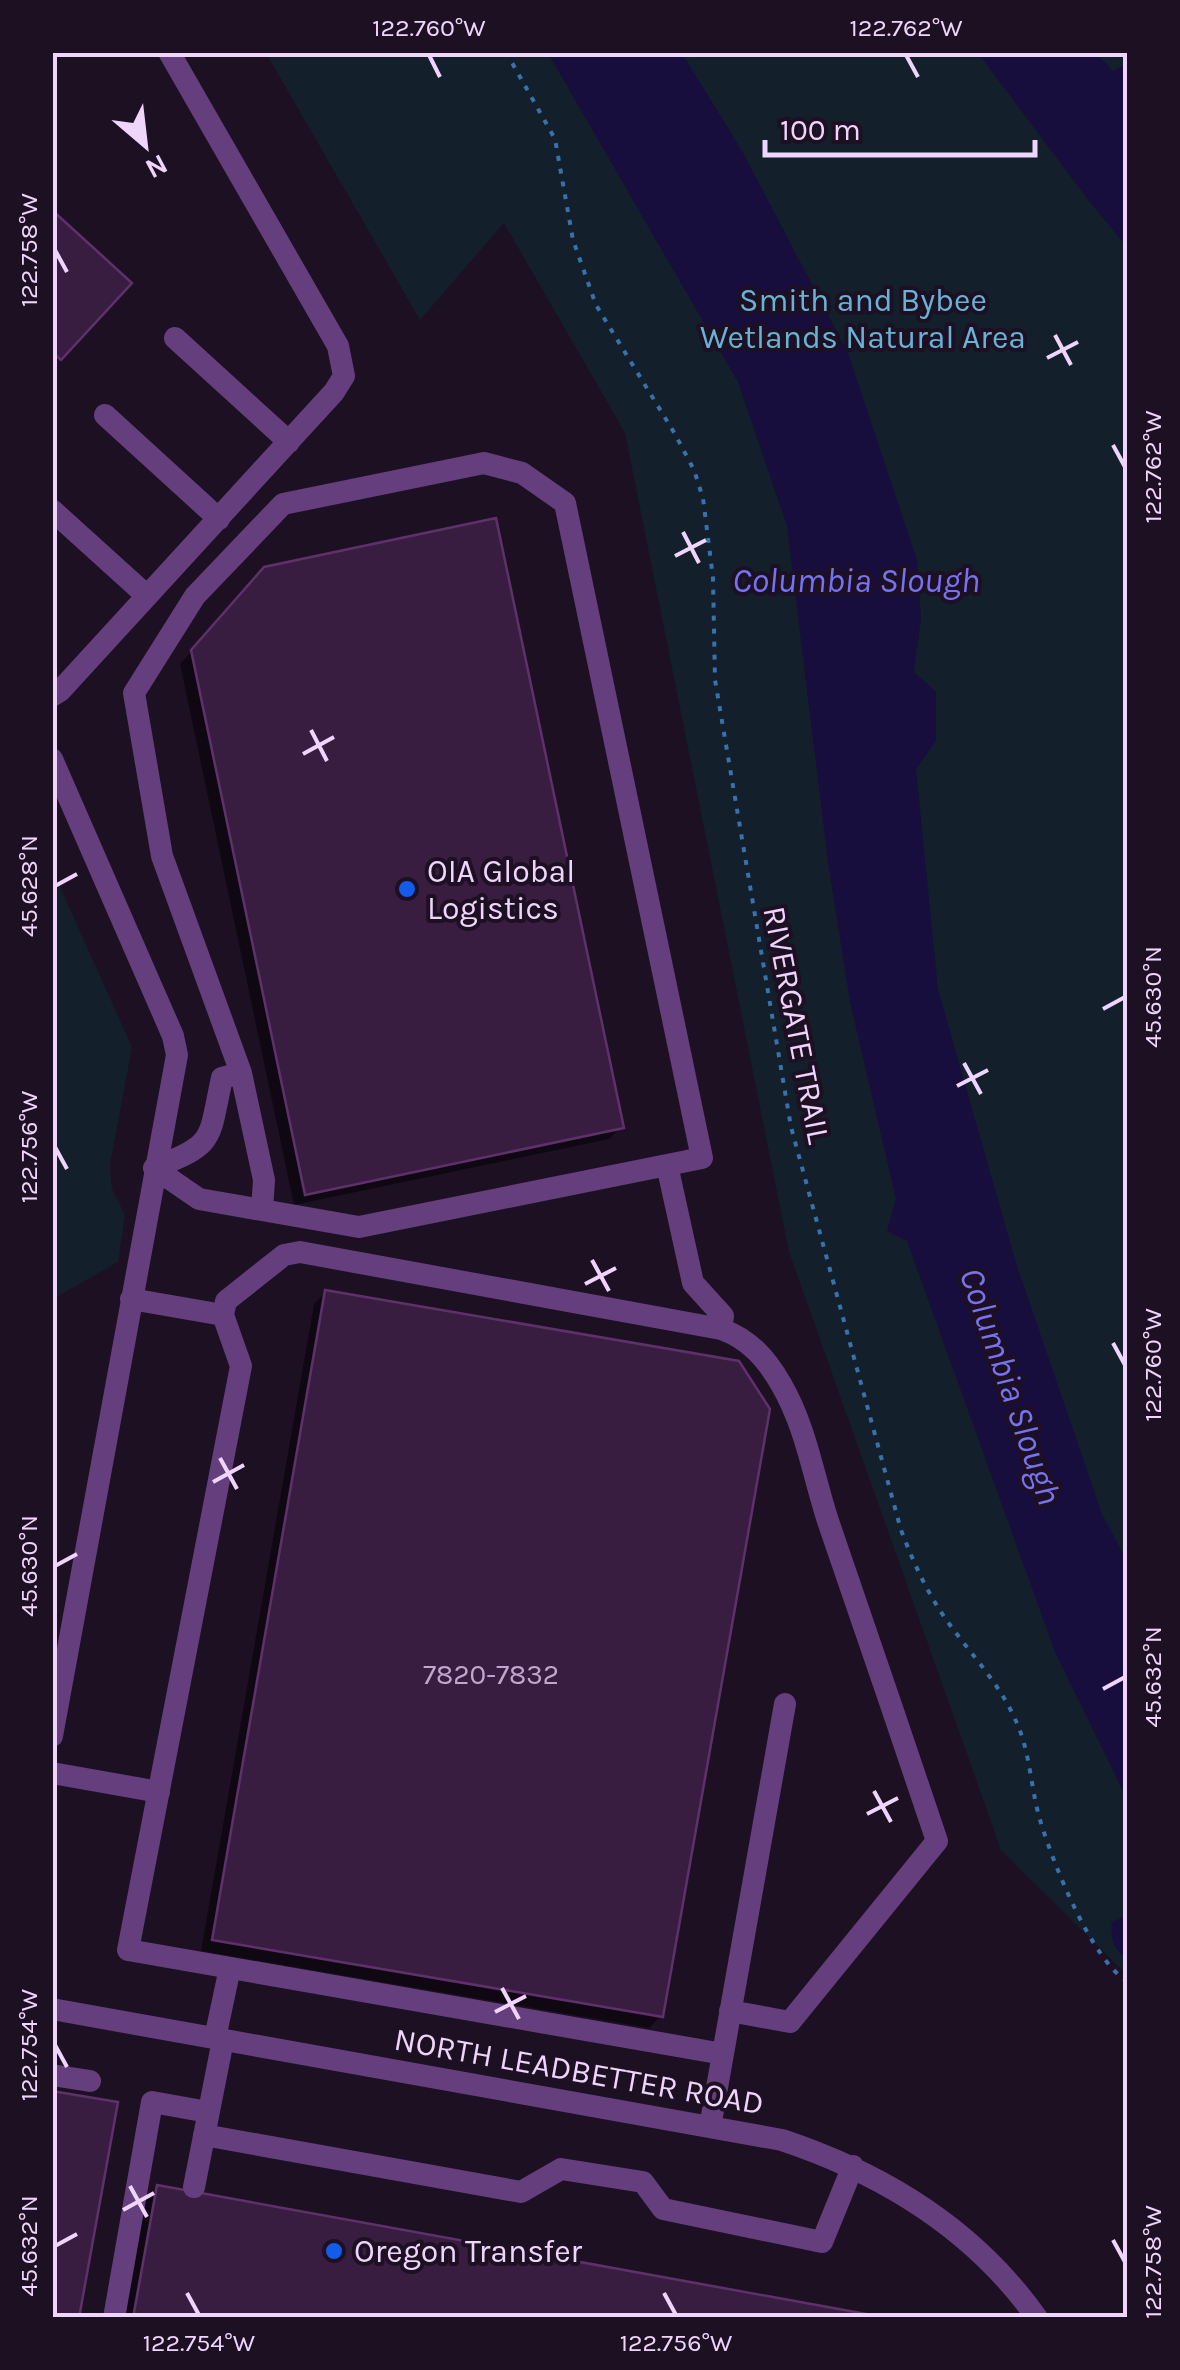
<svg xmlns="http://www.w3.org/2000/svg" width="1180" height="2370" font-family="Karla,sans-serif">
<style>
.green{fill:#131f2b}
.water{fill:#170e3d}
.shadow{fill:#0007}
.building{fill:#391d41;stroke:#5e316b;stroke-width:2.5}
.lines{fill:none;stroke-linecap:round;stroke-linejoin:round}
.path{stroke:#3871ab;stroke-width:4;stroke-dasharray:5 8;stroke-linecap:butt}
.minor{stroke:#643e7d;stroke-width:22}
.ticks{fill:none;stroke:#efd4fc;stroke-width:4}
.poi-dot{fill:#135be9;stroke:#1d1022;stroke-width:4}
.labels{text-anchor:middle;stroke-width:8;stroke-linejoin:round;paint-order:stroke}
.number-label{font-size:28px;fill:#c2a6cd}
.park-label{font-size:32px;fill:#66b3d6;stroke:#1d1022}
.poi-label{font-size:32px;fill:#efd4fc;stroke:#1d1022;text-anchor:start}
.street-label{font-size:32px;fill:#efd4fc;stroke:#1d1022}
.water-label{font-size:35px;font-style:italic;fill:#7572f4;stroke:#1d1022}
.neatline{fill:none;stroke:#efd4fc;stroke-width:4}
.ticks-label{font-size:25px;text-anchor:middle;fill:#efd4fc}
</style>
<rect width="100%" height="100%" fill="#1d1022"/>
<path class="green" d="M266,53H1127V1975L1001,1850L789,1252L625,433L504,223L420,320Z
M52,869L132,1047L110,1165L112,1189L125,1215L118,1262L53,1299Z"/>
<path class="water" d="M548,53H682L742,151L848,353L917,560L921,618L914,672L936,692V741L916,769L938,989L1016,1263L1102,1514L1127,1561V1799L1055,1652L907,1241L887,1231L896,1199L850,1002L828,862L787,526L738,382Z
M978,53H1096L1113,71L1127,63V247L1089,201Z
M1127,1915V1958C1113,1951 1110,1936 1112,1922Z"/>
<path class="shadow" d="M253,582L621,1127L609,1139L294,1205L180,664Z
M326,1292L661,2016L649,2028L201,1951L314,1304Z
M158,2188L874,2318H124L146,2200Z"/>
<path class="building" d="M52,210L132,283L61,360L52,352Z
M496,518L624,1128L305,1195L191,650L264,567Z
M325,1290L739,1361L770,1409L663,2017L212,1940Z
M52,2091L118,2102L79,2318H52Z
M157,2185L888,2318H133Z"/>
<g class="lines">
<path class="path" d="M506,52L555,139L573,240L596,305L675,434L694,470L703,498L713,578L715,680L791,1127L901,1530C914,1564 928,1595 950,1625C972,1655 1000,1685 1015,1719C1031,1752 1030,1788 1041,1823C1053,1863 1092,1961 1128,1982"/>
<path class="minor" d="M175,338L289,442
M105,415L219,519
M52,510L147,596
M52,696L60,691L334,392L344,376L338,346L169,52
M52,759L173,1036L177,1055L52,1736
M667,1165L693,1283L723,1316L721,1329
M154,1168L199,1199L359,1227L702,1158L565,503L522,473L484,463L283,504L195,596L134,693L162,856L241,1073L264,1180L262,1210
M154,1168C217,1143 208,1141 222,1078L241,1073
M131,1299L223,1315
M52,1773L159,1792
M52,2009L782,2140C884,2174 974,2229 1037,2318
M215,2038L230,1968
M723,2054L128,1950L241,1366L223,1315L226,1301L284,1255L300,1252L721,1329C749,1339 766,1358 781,1384C806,1427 813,1475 828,1521C865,1628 901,1734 937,1841L790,2022L730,2011
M52,2075L90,2081
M710,2127L785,1704
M204,2135L521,2192L561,2169L643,2182L663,2209L822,2242L853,2166
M194,2187L223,2040
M114,2318L152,2102L208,2112"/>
</g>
<path class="ticks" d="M429,55L440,77M906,55L918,77M55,250L67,272M1055,335L1071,365M1047,358L1078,342M1113,445L1125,467M683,532L699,563M675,556L706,540M311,730L327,761M303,754L334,737M55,886L77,874M1103,1009L1125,997M964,1063L981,1094M957,1086L988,1070M55,1147L67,1169M592,1260L609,1291M585,1284L616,1268M1113,1343L1125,1365M220,1458L237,1489M213,1482L244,1465M55,1566L77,1554M1103,1689L1125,1677M874,1791L891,1822M867,1814L898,1798M502,1988L519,2019M495,2012L526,1996M55,2045L67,2067M130,2186L147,2217M123,2210L154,2193M1113,2240L1125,2262M55,2246L77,2234M187,2293L199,2315M664,2293L676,2315"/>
<g class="poi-dot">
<circle cx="407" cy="889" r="10"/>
<circle cx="334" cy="2251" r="10"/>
</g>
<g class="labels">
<g class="number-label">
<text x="491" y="1684">7820-7832</text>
</g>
<g class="park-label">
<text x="863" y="311">Smith and Bybee<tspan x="863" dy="37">Wetlands Natural Area</tspan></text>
</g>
<g class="poi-label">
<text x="427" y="882">OIA Global<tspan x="427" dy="37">Logistics</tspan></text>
<text x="354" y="2262">Oregon Transfer</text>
</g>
<g class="street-label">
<text transform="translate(797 1025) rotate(79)" y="11">RIVERGATE TRAIL</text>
<text transform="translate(579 2071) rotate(10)" y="11">NORTH LEADBETTER ROAD</text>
</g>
<g class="water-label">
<text x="856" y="592">Columbia Slough</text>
<text transform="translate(1011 1386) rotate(71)" y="12">Columbia Slough</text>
</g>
</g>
<rect width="1180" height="2370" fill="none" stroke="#1d1022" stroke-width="110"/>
<g transform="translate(145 145) rotate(152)" stroke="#1d1022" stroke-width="8" paint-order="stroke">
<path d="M0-8L18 38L0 25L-18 38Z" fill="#efd4fc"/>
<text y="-15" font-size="28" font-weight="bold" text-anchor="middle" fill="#efd4fc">N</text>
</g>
<path d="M765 140v15h270v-15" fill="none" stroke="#efd4fc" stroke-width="5"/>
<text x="780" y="140" font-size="30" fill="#efd4fc" stroke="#1d1022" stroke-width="8" paint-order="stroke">100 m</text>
<rect x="55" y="55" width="1070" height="2260" class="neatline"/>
<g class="ticks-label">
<text x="429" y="36">122.760°W</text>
<text x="906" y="36">122.762°W</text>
<text transform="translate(28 250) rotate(-90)" y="9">122.758°W</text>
<text transform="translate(1152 467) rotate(-90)" y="9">122.762°W</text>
<text transform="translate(28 886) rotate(-90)" y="9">45.628°N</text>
<text transform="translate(1152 997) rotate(-90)" y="9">45.630°N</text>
<text transform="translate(28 1147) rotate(-90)" y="9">122.756°W</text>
<text transform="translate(1152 1365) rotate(-90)" y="9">122.760°W</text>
<text transform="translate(28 1566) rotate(-90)" y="9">45.630°N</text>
<text transform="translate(1152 1677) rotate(-90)" y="9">45.632°N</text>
<text transform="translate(28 2045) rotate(-90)" y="9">122.754°W</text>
<text transform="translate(28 2246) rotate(-90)" y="9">45.632°N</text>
<text transform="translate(1152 2262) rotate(-90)" y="9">122.758°W</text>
<text x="199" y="2351">122.754°W</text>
<text x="676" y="2351">122.756°W</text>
</g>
</svg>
